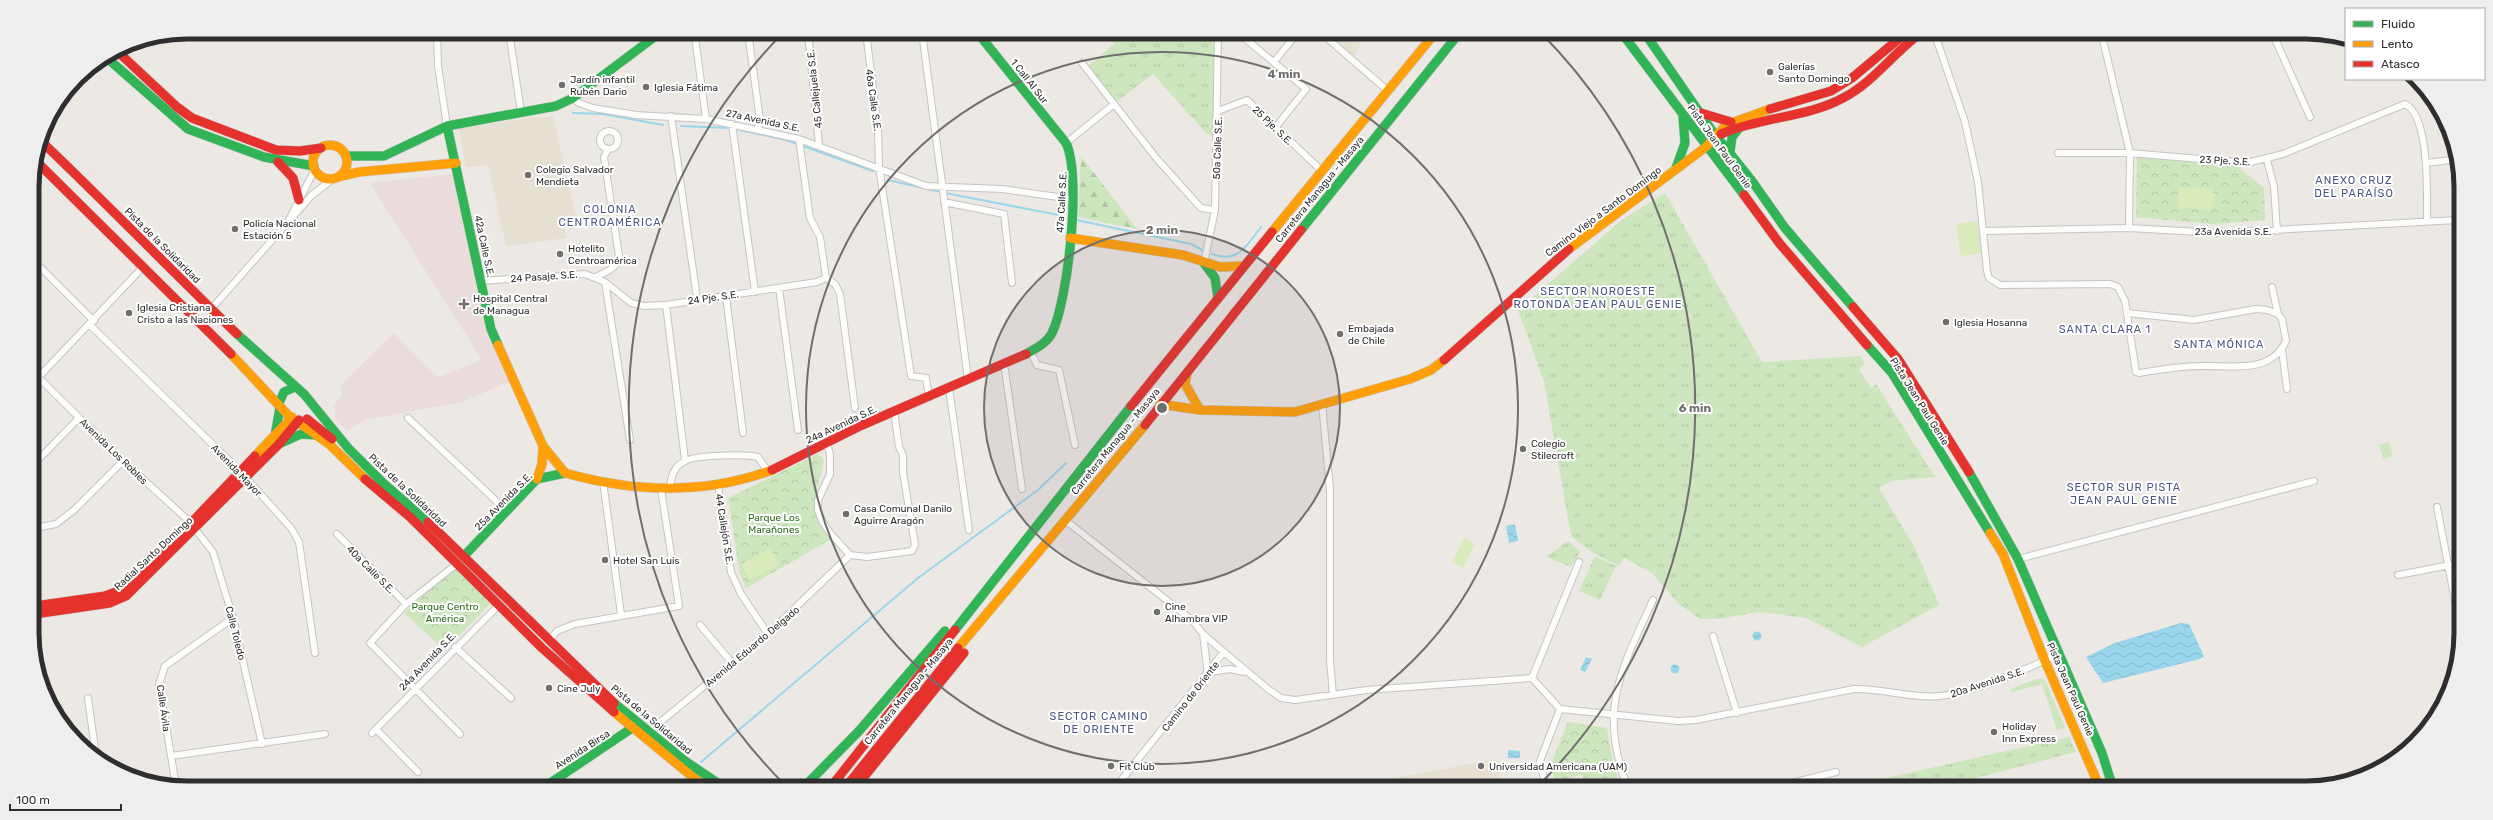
<svg xmlns="http://www.w3.org/2000/svg" width="2493" height="820" font-family="Rubik,sans-serif">
<style>
.education{fill:#e6e0d3}
.medical{fill:#e9dcdb}
.grass{fill:url(#grass-tufts)}
.forest{fill:url(#forest-firs)}
.park{fill:url(#park-crowns)}
.garden{fill:#cee6be}
.pitch{fill:#d9eabb}
.water{fill:url(#water-waves)}
.lines{fill:none;stroke-linecap:round;stroke-linejoin:round}
.stream{stroke:#99d6ec;stroke-width:2}
.street-casing{stroke:#c5c4c5;stroke-width:8}
.fast-casing{stroke:#c5c4c5;stroke-width:10}
.slow-casing{stroke:#c5c4c5;stroke-width:10}
.jam-casing{stroke:#c5c4c5;stroke-width:10}
.street{stroke:#fcfcfb;stroke-width:6}
.fast{stroke:#30b455;stroke-width:9}
.slow{stroke:#ff9f0a;stroke-width:9}
.jam{stroke:#e5322d;stroke-width:9}
.ring{fill:none;stroke:#706f6e;stroke-width:2}
.poi-dot{fill:#706f6e;stroke:#fff;stroke-width:1.5}
.labels{text-anchor:middle;stroke-width:4;stroke-linejoin:round;paint-order:stroke}
.poi-label{font-size:10px;fill:#2e2e2e;stroke:#fff;text-anchor:start}
.street-label{font-size:10px;fill:#2e2e2e;stroke:#fff}
.park-label{font-size:10px;fill:#2c6e1b;stroke:#fff}
.neighbourhood-label{font-size:11px;letter-spacing:1px;fill:#4d5680;stroke:#fff}
.rim{fill:none;stroke:#2e2e2e;stroke-width:5}
.centre{fill:#706f6e;stroke:#fff;stroke-width:2}
.ring-label{font-size:12px;text-anchor:middle;font-weight:bold;fill:#706f6e;stroke:#fff;stroke-width:4;stroke-linejoin:round;paint-order:stroke}
</style>
<defs>
<pattern id="grass-tufts" width="24" height="20" patternUnits="userSpaceOnUse"><rect width="24" height="20" fill="#cee6be"/><path d="M3 7l-1-3M5 7V3M7 7l1-3M15 17l-1-3M17 17v-4M19 17l1-3" fill="none" stroke="#b1c6a4"/></pattern>
<pattern id="forest-firs" width="22" height="20" patternUnits="userSpaceOnUse"><rect width="22" height="20" fill="#cee6be"/><path d="M5 1l3.5 6h-7zM16 11l3.5 6h-7z" fill="#b1c6a4"/></pattern>
<pattern id="park-crowns" width="20" height="18" patternUnits="userSpaceOnUse"><rect width="20" height="18" fill="#cee6be"/><path d="M2 6a3 3 0 1 1 6 0M12 15a3 3 0 1 1 6 0" fill="none" stroke="#b1c6a4"/></pattern>
<pattern id="water-waves" width="16" height="10" patternUnits="userSpaceOnUse"><rect width="16" height="10" fill="#99d6ec"/><path d="M0 5q4-4 8 0t8 0" fill="none" stroke="#84b8cb"/></pattern>
</defs>
<rect width="100%" height="100%" fill="#ece8e4"/>
<path class="education" d="M1323,32H1367L1353,58Z
M534,117H553L576,217L563,220L567,238L506,246L488,165L466,167L459,129Z
M1498,759L1501,788H1358L1357,785Z"/>
<path class="medical" d="M453,174L488,332L510,381L462,402L364,420L347,431L335,417L334,404L342,396L340,386L394,333L438,377L482,360L370,183Z
M41,642L43,657L35,658V643Z"/>
<path class="grass" d="M1102,32H1219L1217,140L1205,132L1153,74L1114,104L1086,68L1114,44Z
M1665,193L1762,362L1860,356L1865,363L1859,370L1871,388L1876,384L1935,477L1891,481L1879,488L1915,548L1939,605L1862,647L1806,618L1760,612L1719,619H1700L1678,603L1652,573L1624,558L1619,566L1593,553L1571,536L1544,382L1518,310L1623,219Z
M1568,541L1580,552L1571,567L1546,557Z
M1595,556L1616,566L1600,600L1579,591Z
M2069,737L2076,752L1937,788H1841Z"/>
<path class="forest" d="M1325,32H1339L1337,41Z
M1081,156L1137,229L1078,217Z"/>
<path class="park" d="M2137,155L2237,166L2264,188L2265,220L2211,224L2136,217Z
M818,454L824,460C817,497 806,506 830,540L746,588L740,574L728,498Z
M454,566L492,602L445,650L404,613Z
M1568,722L1607,728L1612,758L1619,780L1604,788H1588L1581,774L1556,784L1550,766Z"/>
<path class="garden" d="M2389,442L2393,456L2383,459L2379,445Z
M2036,679H2044L2046,682L2065,728L2057,730L2042,684L2012,692L2011,689Z"/>
<path class="pitch" d="M2179,187L2214,189L2212,210L2178,208Z
M1977,221L1982,253L1961,256L1956,224Z
M1464,538L1475,544L1463,568L1452,562Z
M770,548L779,565L750,580L741,564Z"/>
<path class="water" d="M1515,524L1518,541L1509,543L1506,526Z
M2181,623L2189,624L2204,656L2200,659L2103,683L2086,657L2115,643Z
M1752.5 636a4.5 4.5 0 1 1 9 0a4.5 4.5 0 1 1-9 0Z
M1586,657L1592,659L1585,672L1580,670Z
M1670.5 669a4.5 4.5 0 1 1 9 0a4.5 4.5 0 1 1-9 0Z
M1508,750L1520,751V758H1508Z"/>
<g class="lines">
<path class="stream" d="M573,113L603,114L663,125
M681,126L729,128
M740,130L786,140L873,171
M888,180L941,192
M945,193L1064,216
M1076,220L1191,244L1204,251
M1212,254C1238,264 1247,245 1261,227
M701,762L918,578L1038,490L1066,463"/>
<defs>
<path id="street" d="M437,32L438,66L447,126
M509,32L521,112
M748,32L760,120L758,129
M808,32L819,145
M866,32L878,129L879,167L911,376L926,378L929,397
M922,32L968,379
M1237,32L1306,89L1275,128
M1320,32L1387,90
M1934,32L1965,122L1978,182L1987,271L1989,278L2000,285L2110,284L2118,287L2125,301L2136,372L2139,373C2159,370 2180,366 2201,366C2231,365 2270,375 2286,341L2282,319L2278,314L2267,310L2256,309L2194,320L2127,313
M2101,32L2130,153L2129,228
M2272,32L2310,117
M2304,32L2316,38L2346,43
M695,37L706,119
M1274,62L1298,32
M1082,63L1157,159L1201,208L1215,210
M573,98L579,103L593,108L636,115L706,119L799,139L926,186L1002,189L1072,199
M1218,111L1247,100L1322,171
M671,116L697,298
M732,124L755,292
M600 140a9 9 0 1 1 18 0a9 9 0 1 1-18 0Z
M799,139L810,218L820,237L826,278L835,284L840,294L855,408
M1066,143L1114,104
M2058,153H2130L2247,163L2283,154L2405,104C2430,116 2427,196 2427,221
M2267,160L2274,187L2277,231
M2427,163L2458,159
M944,202L1004,214L1012,283
M288,222L315,169
M1983,231L2129,228L2217,233L2458,220
M33,260L94,321
M1204,263L1215,210L1218,32
M596,277C607,271 617,269 619,256L604,157L608,149
M481,281L585,274L605,282L631,303L644,306L666,305L817,282L826,278
M605,282L630,440
M2272,287L2278,314
M779,288L798,430
M726,296L743,433
M666,305L685,460
M212,308L312,195L333,179
M90,325L238,469L291,528L299,542L315,653
M1030,350L1037,365L1059,370L1075,445
M2282,350L2287,389
M1004,363L1022,489
M33,372L123,461L188,520L213,552L233,618L262,744
M33,383L144,266
M949,388L969,530
M1322,404L1330,489V660L1333,695
M408,418L507,511
M2458,438H2460
M827,443L830,455V474L818,500V510L822,521L830,533L850,555L867,557L912,551L915,545L903,472V455L899,447L894,411
M34,464L79,418
M603,481L621,614
M718,486L731,572L741,594L768,634
M670,489C671,477 673,467 685,461C696,455 746,454 758,457L767,470
M2437,507L2461,632
M1065,520L1192,620L1203,634L1224,652L1115,788
M34,528L56,524L74,510L123,461
M337,534L406,604
M2018,559L2314,481
M458,563L406,604L370,643L460,734
M2398,575L2461,563
M700,625L732,663
M1203,634L1208,675
M1713,636L1737,713
M549,641L557,631L575,624L679,606L661,489
M455,647L511,698
M1224,652L1268,689L1281,698L1295,700L1367,690L1532,678L1560,709L1678,721L1696,720L1854,689C1883,688 1911,699 1940,696C1973,693 2028,669 2058,654
M1210,672L1230,669L1244,672
M1532,678L1579,562
M88,698L96,756
M376,729L418,772
M648,732L768,634L850,555
M372,733L499,605
M171,756L325,734
M176,786L159,684L165,666L233,618
M1546,788L1540,761L1560,709
M1628,788C1597,711 1621,670 1653,600
M1771,788L1836,772"/>
<path id="fast" d="M977,32L1066,143C1082,176 1068,300 1052,333C1047,343 1035,349 1026,354
M1621,32L1744,195
M1644,32L1713,132L1752,181L1785,228L1853,307
M107,58L188,129L264,157L314,166
M447,126L491,329L498,345
M1730,152L1732,137L1740,127
M346,156H384L447,126L556,106L573,98L661,32
M1676,168L1685,143L1683,117
M1301,230L1460,32
M1204,263L1215,278L1218,298
M237,334L304,394L348,448L383,483L428,522
M1867,345L1892,373L1990,533
M279,403L284,392L295,387
M275,436L280,407
M279,444L301,434L316,435
M1969,472L2018,559L2102,753L2113,788
M464,556L537,479L565,473
M955,630L1131,406
M614,703L685,761L725,788
M543,788L632,728
M803,788L859,731L945,631"/>
<path id="slow" d="M313 162a17 17 0 1 1 34 0a17 17 0 1 1-34 0Z
M338,177L359,172L456,163
M1272,232L1436,32
M1070,238L1183,255L1220,267L1244,266
M1569,249L1706,147L1726,125L1770,109
M498,345L543,446L542,464L537,479
M231,354L288,415L329,444L365,479
M1187,373L1185,384L1200,410
M1160,404L1200,410L1295,412L1410,379L1431,370L1444,360
M543,446L565,473C633,492 705,495 772,470
M255,456L292,417
M1990,533L2003,554L2045,661L2100,788
M958,648L1145,425
M614,712L706,788"/>
<path id="jam" d="M117,51L177,107L192,118L276,150L300,151L321,148
M1770,109L1831,91L1852,78L1907,32
M1701,113L1731,122
M1721,134C1760,117 1806,118 1843,98C1874,82 1894,52 1922,32
M41,141C107,204 171,270 237,334
M36,161L231,354
M278,162L293,178L299,200
M1744,195L1780,244L1867,345
M1853,307L1898,359L1969,472
M1444,360L1569,249
M1131,406L1272,232
M307,419L332,439
M1145,425L1301,230
M772,470L860,426L1026,354
M365,479L410,517L542,648L614,712
M428,522L614,703
M35,606L105,596L121,590L191,523L255,456
M35,614L110,603L126,596L279,444L299,420
M830,788L955,630
M845,788L958,648
M855,788L964,653"/>
</defs>
<use href="#street" class="street-casing"/>
<use href="#fast" class="fast-casing"/>
<use href="#slow" class="slow-casing"/>
<use href="#jam" class="jam-casing"/>
<use href="#street" class="street"/>
<use href="#fast" class="fast"/>
<use href="#slow" class="slow"/>
<use href="#jam" class="jam"/>
</g>
<circle cx="1162" cy="408" r="178" fill="#706f6e" fill-opacity=".12"/>
<g class="ring">
<circle cx="1162" cy="408" r="178"/>
<circle cx="1162" cy="408" r="356"/>
<path d="M785 785A533 533 0 0 1 782 34M1542 34A533 533 0 0 1 1539 785"/>
</g>
<g class="poi-dot">
<circle cx="1770" cy="72" r="4"/>
<circle cx="562" cy="85" r="4"/>
<circle cx="646" cy="87" r="4"/>
<circle cx="528" cy="175" r="4"/>
<circle cx="235" cy="229" r="4"/>
<circle cx="560" cy="254" r="4"/>
<path d="M462 298h4v4h4v4h-4v4h-4v-4h-4v-4h4z"/>
<circle cx="129" cy="313" r="4"/>
<circle cx="1946" cy="322" r="4"/>
<circle cx="1340" cy="334" r="4"/>
<circle cx="1523" cy="449" r="4"/>
<circle cx="846" cy="514" r="4"/>
<circle cx="605" cy="560" r="4"/>
<circle cx="1157" cy="612" r="4"/>
<circle cx="549" cy="688" r="4"/>
<circle cx="1994" cy="732" r="4"/>
<circle cx="1111" cy="766" r="4"/>
<circle cx="1481" cy="766" r="4"/>
</g>
<g class="labels">
<g class="poi-label">
<text x="1778" y="70">Galerías<tspan x="1778" dy="12">Santo Domingo</tspan></text>
<text x="570" y="83">Jardín infantil<tspan x="570" dy="12">Rubén Dario</tspan></text>
<text x="654" y="91">Iglesia Fátima</text>
<text x="536" y="173">Colegio Salvador<tspan x="536" dy="12">Mendieta</tspan></text>
<text x="243" y="227">Policía Nacional<tspan x="243" dy="12">Estación 5</tspan></text>
<text x="568" y="252">Hotelito<tspan x="568" dy="12">Centroamérica</tspan></text>
<text x="473" y="302">Hospital Central<tspan x="473" dy="12">de Managua</tspan></text>
<text x="137" y="311">Iglesia Cristiana<tspan x="137" dy="12">Cristo a las Naciones</tspan></text>
<text x="1954" y="326">Iglesia Hosanna</text>
<text x="1348" y="332">Embajada<tspan x="1348" dy="12">de Chile</tspan></text>
<text x="1531" y="447">Colegio<tspan x="1531" dy="12">Stilecroft</tspan></text>
<text x="854" y="512">Casa Comunal Danilo<tspan x="854" dy="12">Aguirre Aragón</tspan></text>
<text x="613" y="564">Hotel San Luis</text>
<text x="1165" y="610">Cine<tspan x="1165" dy="12">Alhambra VIP</tspan></text>
<text x="557" y="692">Cine July</text>
<text x="2002" y="730">Holiday<tspan x="2002" dy="12">Inn Express</tspan></text>
<text x="1119" y="770">Fit Club</text>
<text x="1489" y="770">Universidad Americana (UAM)</text>
</g>
<g class="street-label">
<text transform="translate(1030 81) rotate(52)" y="4">1 Call Al Sur</text>
<text transform="translate(814 89) rotate(-96)" y="4">45 Callejuela S.E.</text>
<text transform="translate(874 100) rotate(82)" y="4">46a Calle S.E.</text>
<text transform="translate(763 120) rotate(12)" y="4">27a Avenida S.E.</text>
<text transform="translate(1273 125) rotate(44)" y="4">25 Pje. S.E.</text>
<text transform="translate(1720 146) rotate(54)" y="4">Pista Jean Paul Genie</text>
<text transform="translate(1217 148) rotate(-88)" y="4">50a Calle S.E.</text>
<text transform="translate(2225 160) rotate(3)" y="4">23 Pje. S.E.</text>
<text transform="translate(1319 189) rotate(-51)" y="4">Carretera Managua - Masaya</text>
<text transform="translate(1061 202) rotate(-87)" y="4">47a Calle S.E.</text>
<text transform="translate(1603 211) rotate(-37)" y="4">Camino Viejo a Santo Domingo</text>
<text x="2233" y="235">23a Avenida S.E.</text>
<text transform="translate(163 245) rotate(45)" y="4">Pista de la Solidaridad</text>
<text transform="translate(485 246) rotate(78)" y="4">42a Calle S.E.</text>
<text transform="translate(544 276) rotate(-4)" y="4">24 Pasaje. S.E.</text>
<text transform="translate(713 297) rotate(-8)" y="4">24 Pje. S.E.</text>
<text transform="translate(1920 401) rotate(58)" y="4">Pista Jean Paul Genie</text>
<text transform="translate(841 424) rotate(-25)" y="4">24a Avenida S.E.</text>
<text transform="translate(1115 441) rotate(-51)" y="4">Carretera Managua - Masaya</text>
<text transform="translate(114 451) rotate(44)" y="4">Avenida Los Robles</text>
<text transform="translate(237 470) rotate(46)" y="4">Avenida Mayor</text>
<text transform="translate(408 490) rotate(43)" y="4">Pista de la Solidaridad</text>
<text transform="translate(503 501) rotate(-45)" y="4">25a Avenida S.E.</text>
<text transform="translate(725 529) rotate(81)" y="4">44 Callejón S.E.</text>
<text transform="translate(153 553) rotate(-43)" y="4">Radial Santo Domingo</text>
<text transform="translate(371 569) rotate(45)" y="4">40a Calle S.E.</text>
<text transform="translate(236 633) rotate(76)" y="4">Calle Toledo</text>
<text transform="translate(752 646) rotate(-40)" y="4">Avenida Eduardo Delgado</text>
<text transform="translate(427 661) rotate(-46)" y="4">24a Avenida S.E.</text>
<text transform="translate(1987 682) rotate(-18)" y="4">20a Avenida S.E.</text>
<text transform="translate(2071 689) rotate(66)" y="4">Pista Jean Paul Genie</text>
<text transform="translate(908 691) rotate(-51)" y="4">Carretera Managua - Masaya</text>
<text transform="translate(1190 696) rotate(-52)" y="4">Camino de Oriente</text>
<text transform="translate(164 708) rotate(82)" y="4">Calle Ávila</text>
<text transform="translate(652 719) rotate(40)" y="4">Pista de la Solidaridad</text>
<text transform="translate(582 749) rotate(-33)" y="4">Avenida Birsa</text>
</g>
<g class="park-label">
<text x="774" y="521">Parque Los<tspan x="774" dy="12">Marañones</tspan></text>
<text x="445" y="610">Parque Centro<tspan x="445" dy="12">América</tspan></text>
</g>
<g class="neighbourhood-label">
<text x="2354" y="184">ANEXO CRUZ<tspan x="2354" dy="13">DEL PARAÍSO</tspan></text>
<text x="610" y="213">COLONIA<tspan x="610" dy="13">CENTROAMÉRICA</tspan></text>
<text x="1598" y="295">SECTOR NOROESTE<tspan x="1598" dy="13">ROTONDA JEAN PAUL GENIE</tspan></text>
<text x="2105" y="333">SANTA CLARA 1</text>
<text x="2219" y="348">SANTA MÓNICA</text>
<text x="2124" y="491">SECTOR SUR PISTA<tspan x="2124" dy="13">JEAN PAUL GENIE</tspan></text>
<text x="1099" y="720">SECTOR CAMINO<tspan x="1099" dy="13">DE ORIENTE</tspan></text>
</g>
</g>
<path d="M0 0H2493V820H0ZM187 39H2306A148 148 0 0 1 2454 187V633A148 148 0 0 1 2306 781H187A148 148 0 0 1 39 633V187A148 148 0 0 1 187 39Z" fill="#eee" fill-rule="evenodd"/>
<path class="rim" d="M187 39H2306A148 148 0 0 1 2454 187V633A148 148 0 0 1 2306 781H187A148 148 0 0 1 39 633V187A148 148 0 0 1 187 39Z"/>
<circle cx="1162" cy="408" r="6" class="centre"/>
<g class="ring-label">
<text x="1284" y="78">4 min</text>
<text x="1162" y="234">2 min</text>
<text x="1695" y="412">6 min</text>
</g>
<rect x="2345" y="8" width="140" height="72" fill="#ffffff" stroke="#ababab"/>
<rect x="2353" y="21" width="20" height="6" fill="#30b455" stroke="#ababab"/>
<text x="2381" y="28" font-size="12" fill="#2e2e2e">Fluido</text>
<rect x="2353" y="41" width="20" height="6" fill="#ff9f0a" stroke="#ababab"/>
<text x="2381" y="48" font-size="12" fill="#2e2e2e">Lento</text>
<rect x="2353" y="61" width="20" height="6" fill="#e5322d" stroke="#ababab"/>
<text x="2381" y="68" font-size="12" fill="#2e2e2e">Atasco</text>
<path d="M10 804v6h111v-6" fill="none" stroke="#2e2e2e" stroke-width="2"/>
<text x="16" y="804" font-size="12" fill="#2e2e2e" stroke="#ffffff" stroke-width="3" paint-order="stroke">100 m</text>
</svg>
